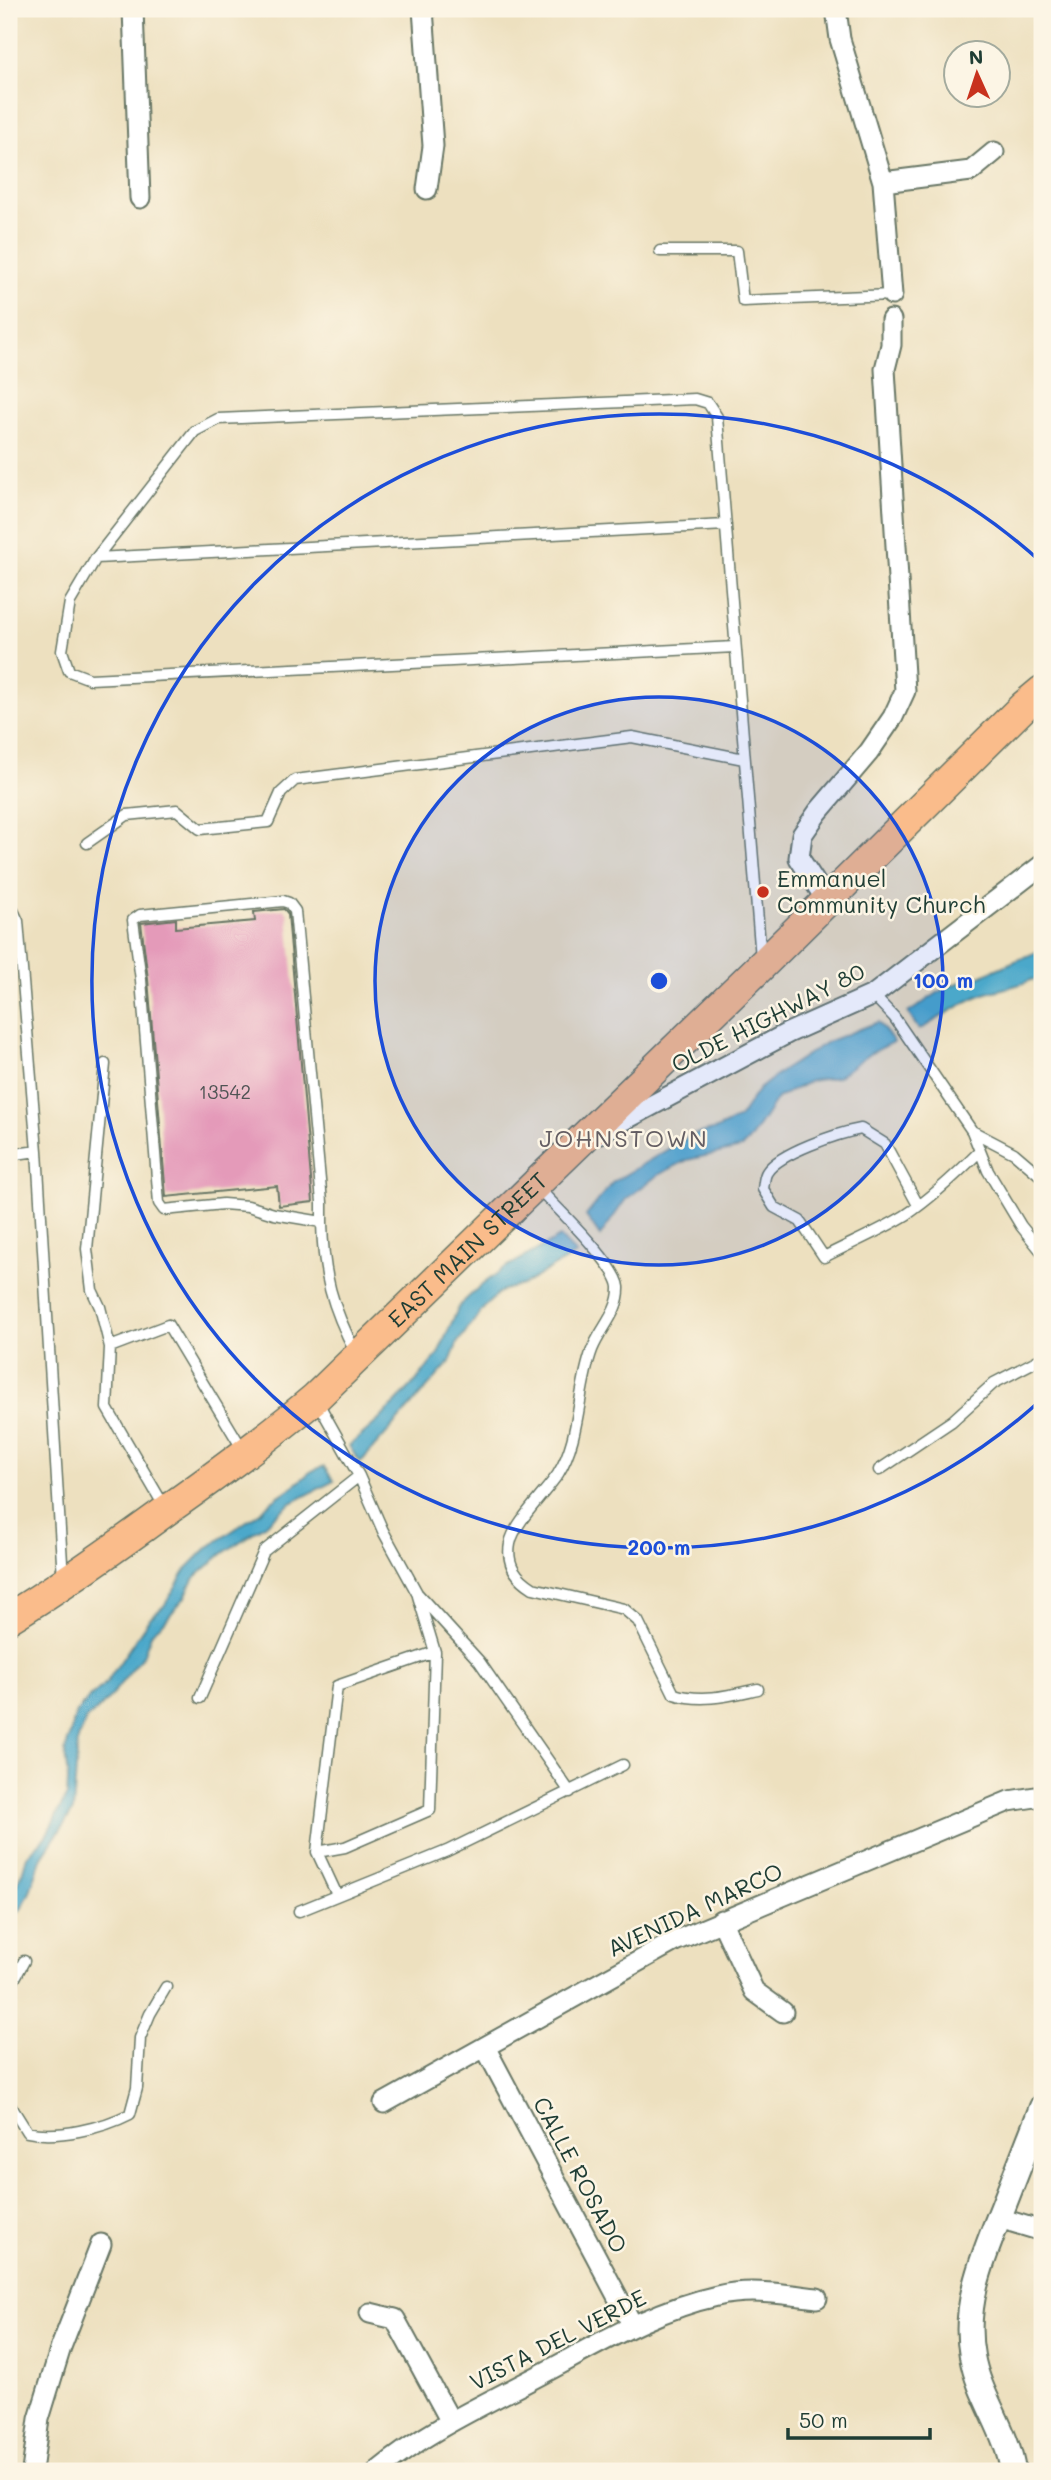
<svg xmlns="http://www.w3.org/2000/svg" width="1051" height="2480" font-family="Mali,sans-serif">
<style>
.water{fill:#4ba8ca;stroke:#35727f;stroke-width:2}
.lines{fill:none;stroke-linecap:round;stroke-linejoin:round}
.stream{stroke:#4ba8ca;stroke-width:5}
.building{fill:#e49ab9}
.service-casing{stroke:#677665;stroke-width:13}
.minor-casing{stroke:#677665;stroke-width:23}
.tertiary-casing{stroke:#677665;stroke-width:28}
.primary-casing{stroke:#677665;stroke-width:33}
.service{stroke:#fff;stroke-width:10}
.minor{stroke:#fff;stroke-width:19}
.tertiary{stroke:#fff;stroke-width:24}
.primary{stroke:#fabc8b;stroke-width:30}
.ring{fill:none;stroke:#1d4ed8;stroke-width:3.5}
.poi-dot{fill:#c8321e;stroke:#fcf5e5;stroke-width:2.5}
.labels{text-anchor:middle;stroke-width:5;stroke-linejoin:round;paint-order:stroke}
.number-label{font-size:19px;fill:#505455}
.poi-label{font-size:23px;fill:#1f3d34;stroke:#fcf5e5;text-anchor:start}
.street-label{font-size:23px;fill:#1f3d34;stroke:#fcf5e5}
.neighbourhood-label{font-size:24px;letter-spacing:2px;fill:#645e63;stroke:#fcf5e5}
.centre{fill:#1d4ed8;stroke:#fcf5e5;stroke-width:3.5}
.ring-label{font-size:21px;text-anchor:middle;font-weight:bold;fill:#1d4ed8;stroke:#fcf5e5;stroke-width:5;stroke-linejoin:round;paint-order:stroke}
</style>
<rect width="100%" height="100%" fill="#fcf5e5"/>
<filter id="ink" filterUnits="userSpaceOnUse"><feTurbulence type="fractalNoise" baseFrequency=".0143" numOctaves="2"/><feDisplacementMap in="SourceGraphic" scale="14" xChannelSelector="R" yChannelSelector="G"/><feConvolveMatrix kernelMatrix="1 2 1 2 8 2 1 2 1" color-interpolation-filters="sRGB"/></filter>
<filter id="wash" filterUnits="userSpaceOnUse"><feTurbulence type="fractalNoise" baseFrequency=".00686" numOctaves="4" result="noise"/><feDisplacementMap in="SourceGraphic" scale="28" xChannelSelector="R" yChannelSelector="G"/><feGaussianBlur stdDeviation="1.57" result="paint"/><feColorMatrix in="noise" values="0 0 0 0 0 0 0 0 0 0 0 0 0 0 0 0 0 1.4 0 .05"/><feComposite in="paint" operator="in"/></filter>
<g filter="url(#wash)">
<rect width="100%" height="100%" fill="#ede0bf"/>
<path class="water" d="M1042,946V974C1025,986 1001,988 981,995C959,1004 939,1019 919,1030L908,1013L948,986L975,978L1037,952Z
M878,1022L894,1042L869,1054L837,1077L810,1081L777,1098L751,1138L741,1148L687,1160L658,1175L626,1199L600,1236L586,1216L613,1182L692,1135L717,1129L739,1118L759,1089L782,1071L827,1042Z
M560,1237L576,1254L522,1285L503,1290L487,1304L458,1342L450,1362L360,1463L349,1446L379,1420L418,1379L438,1354L459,1306L478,1288L503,1269Z
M324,1467L334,1481L291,1503L264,1525L222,1554L193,1579L185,1597L164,1622L152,1632L143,1656L106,1702L86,1720L78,1739L73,1811L42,1857L29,1894L21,1909L9,1920V1898L22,1873L27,1856L46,1836L67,1795L68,1780L65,1752L76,1713L88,1699L106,1683L150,1618L164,1606L187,1568L206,1549L263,1510C272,1498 283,1494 295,1485C306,1477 309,1469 324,1467Z"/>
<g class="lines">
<path class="stream" d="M1042,973L1036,978L1042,992"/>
</g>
<g id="blocks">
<path class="building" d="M284,909L288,914L313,1202L279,1206L277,1186L166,1197L148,979L141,923L176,919V928L255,921L254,912Z"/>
</g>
</g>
<g filter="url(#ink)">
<use href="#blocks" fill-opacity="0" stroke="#677665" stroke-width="2"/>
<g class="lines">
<defs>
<path id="service" d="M660,251H737L743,301L892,295
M96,558L726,525
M735,647L90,679L69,671L62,651L70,602L96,558L195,431L218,419L695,399L708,403L717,417L761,958
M87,843L127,815L177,810L200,829L268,822L281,793L295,780L632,737L744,759
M9,906H11L18,921L37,1151L63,1579
M873,995L894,1017L972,1131L988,1171L1021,1226L1042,1252
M105,1064L87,1249L92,1290L100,1307L110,1347
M972,1131L1014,1153L1042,1177
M9,1155L37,1151
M538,1188C555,1206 617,1265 619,1287C620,1311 600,1329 592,1350C577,1390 581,1437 558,1474C546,1492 513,1524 510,1544C506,1565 517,1578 533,1588L624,1609L638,1621L674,1694C703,1703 730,1695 758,1689
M918,1205L885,1144L861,1129C839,1133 779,1153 767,1172C764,1176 764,1184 763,1189L774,1207L800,1221L824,1257C851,1243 880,1231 906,1215C933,1197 957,1174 980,1151
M322,1222V1202L295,911L289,903L283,901L140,915L133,920L141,980L159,1203L164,1210L223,1204L248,1206L274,1214L322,1222C323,1275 332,1307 356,1353
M317,1401L359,1476L383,1531L417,1593L479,1661L570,1792
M879,1470L952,1421L994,1383L1042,1358
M164,1506L107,1408L110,1347L168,1325L243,1450
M200,1698L264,1551L359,1476
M317,1852L345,1847L430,1810L435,1652
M337,1895L317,1852L337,1686L435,1652L418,1596
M299,1911L447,1851L623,1765
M9,1989L24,1961
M9,2103L27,2132C57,2139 103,2128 130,2114L137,2088L140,2038L150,2014L166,1987"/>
<path id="minor" d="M133,9L140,198
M423,9L433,146L427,189
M836,9L840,39L883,182L892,295
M883,182L971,171L994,152
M827,901L799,858L802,835L818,812L869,752L893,717L905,691L885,369L891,345V320
M598,1134L788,1033L873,995L1042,865
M721,1920L754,1991L783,2012
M485,2047L633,2326
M384,2103L675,1941L1009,1801L1042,1796
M999,2218L1042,2231
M370,2313L395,2319L451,2422
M32,2471L39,2419L61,2347L101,2244
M378,2471C426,2431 483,2405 538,2376C595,2346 653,2310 717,2296C750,2288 783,2294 817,2298"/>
<path id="tertiary" d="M1013,2471C1007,2430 979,2397 972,2356C962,2304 984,2255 1003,2207C1016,2173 1029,2140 1042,2107"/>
<g id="primary">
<path id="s1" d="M9,1618C63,1585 115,1548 167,1510C218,1474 268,1438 315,1398L761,966L1024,706L1042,691"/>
</g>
</defs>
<use href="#service" class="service-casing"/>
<use href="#minor" class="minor-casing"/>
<use href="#tertiary" class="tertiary-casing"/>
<use href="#primary" class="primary-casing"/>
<use href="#service" class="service"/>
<use href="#minor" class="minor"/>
<use href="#tertiary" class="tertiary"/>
<use href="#primary" class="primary"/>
</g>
</g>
<circle cx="659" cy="981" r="284" fill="#1d4ed8" fill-opacity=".12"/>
<g class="ring">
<circle cx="659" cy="981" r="284"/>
<path d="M1042 1399A567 567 0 1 1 1042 563"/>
</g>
<circle class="poi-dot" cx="763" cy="892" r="7"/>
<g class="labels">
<g class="number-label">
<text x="225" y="1099">13542</text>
</g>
<g class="poi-label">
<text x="777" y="887">Emmanuel<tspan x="777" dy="26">Community Church</tspan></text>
</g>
<g class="street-label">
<text transform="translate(768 1018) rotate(-27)" y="8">OLDE HIGHWAY 80</text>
<text dy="8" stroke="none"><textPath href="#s1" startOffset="590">EAST MAIN STREET</textPath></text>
<text transform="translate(695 1910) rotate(-25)" y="8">AVENIDA MARCO</text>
<text transform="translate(580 2175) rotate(62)" y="8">CALLE ROSADO</text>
<text transform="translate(558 2340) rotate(-27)" y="8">VISTA DEL VERDE</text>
</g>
<g class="neighbourhood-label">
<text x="624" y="1147">JOHNSTOWN</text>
</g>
</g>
<circle cx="659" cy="981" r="10" class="centre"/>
<g class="ring-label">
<text x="943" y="988">100 m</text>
<text x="659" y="1555">200 m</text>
</g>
<rect width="1051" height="2480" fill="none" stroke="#fcf5e5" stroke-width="35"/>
<g transform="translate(977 74) rotate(357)"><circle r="33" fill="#fcf5e5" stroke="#a4ab9e" stroke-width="2"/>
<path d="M0-5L12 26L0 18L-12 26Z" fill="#c8321e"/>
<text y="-10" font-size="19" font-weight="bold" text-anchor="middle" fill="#1f3d34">N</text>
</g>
<path d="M788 2428v10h142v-10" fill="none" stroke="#1f3d34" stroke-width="3.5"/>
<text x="799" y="2428" font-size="21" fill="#1f3d34" stroke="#fcf5e5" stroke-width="5" paint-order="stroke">50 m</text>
</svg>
